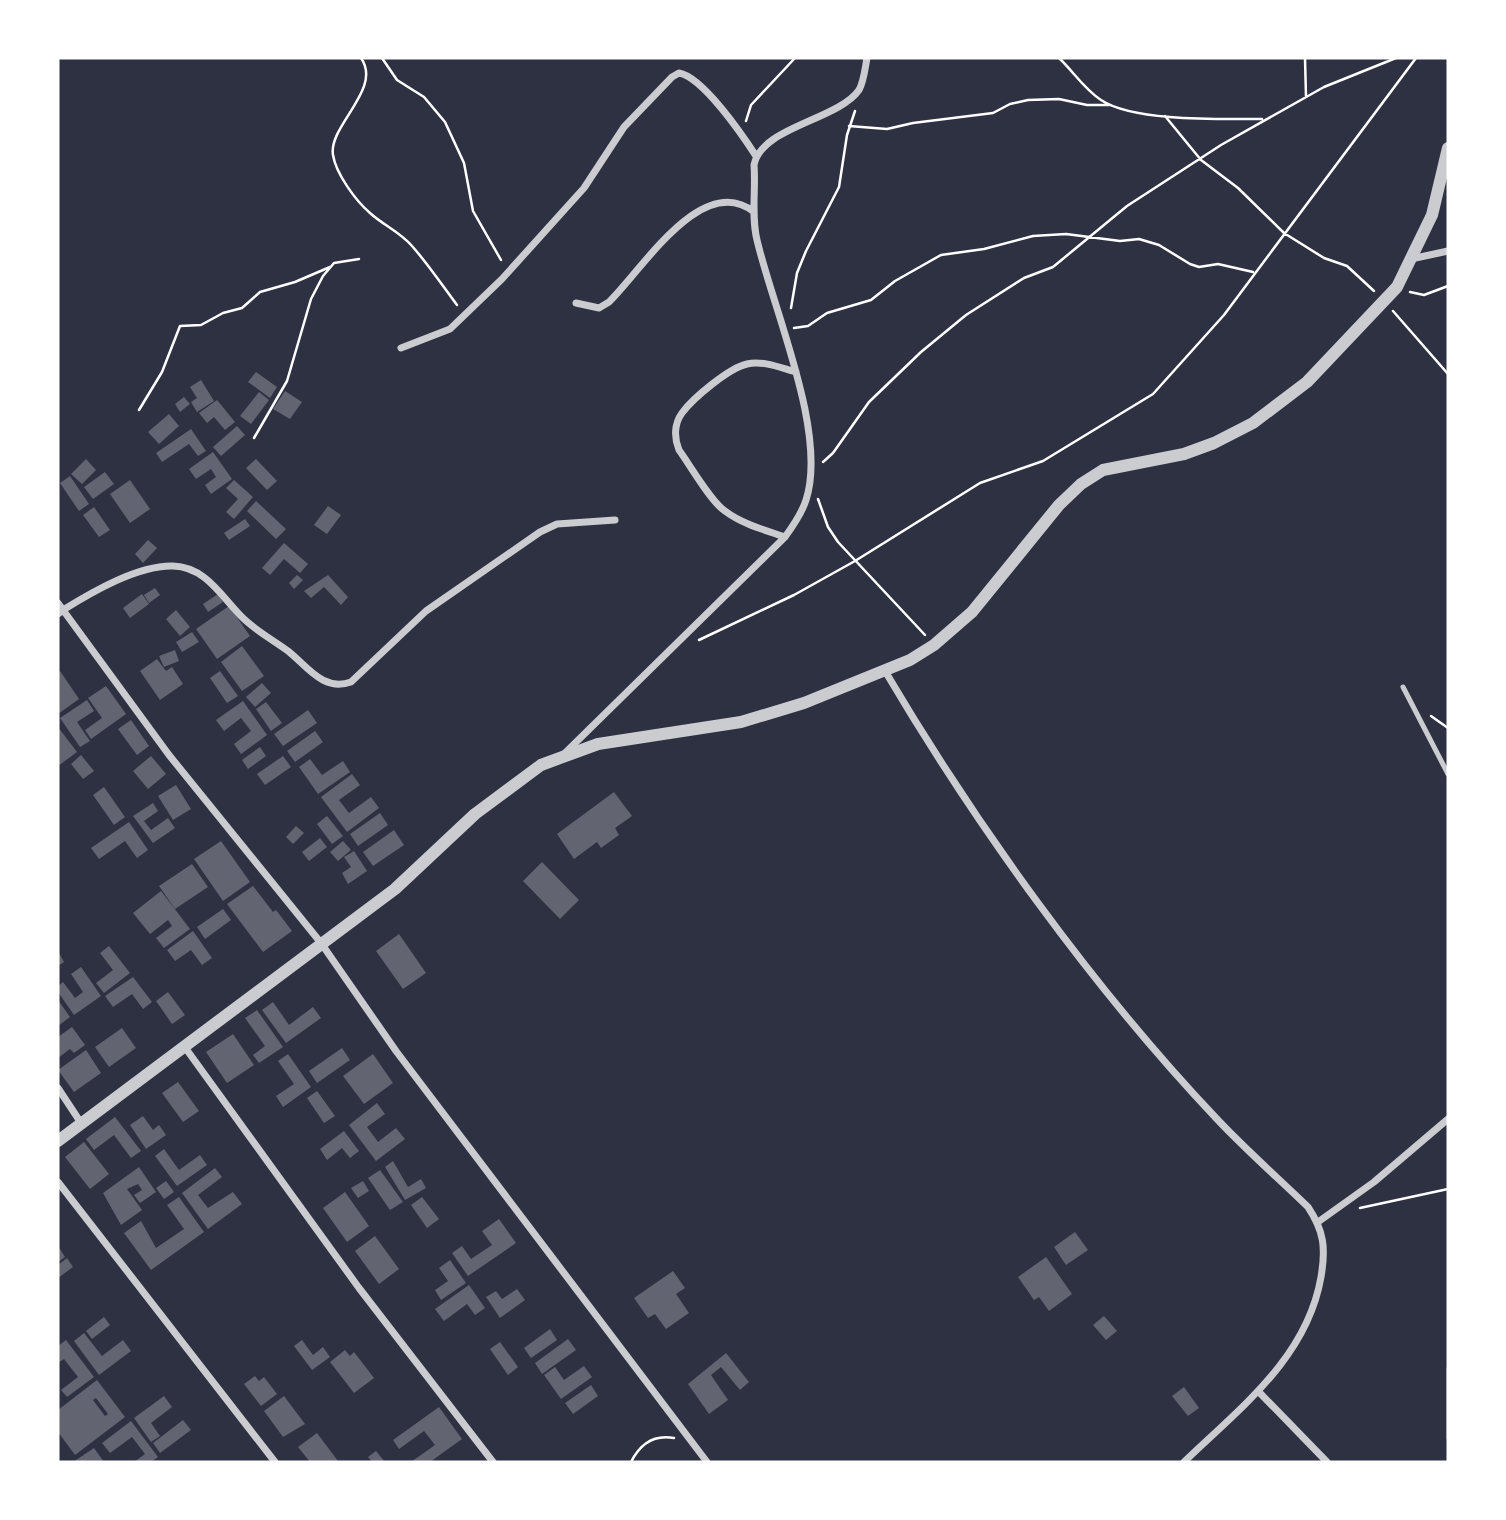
<svg xmlns="http://www.w3.org/2000/svg" width="1506" height="1520" font-family="Signika,sans-serif">
<style>
.building{fill:#626471;fill-rule:evenodd}
.lines{fill:none;stroke-linecap:round;stroke-linejoin:round}
.path{stroke:#fff;stroke-width:2.5}
.service{stroke:#caccd0;stroke-width:5}
.minor{stroke:#caccd0;stroke-width:7}
.tertiary{stroke:#caccd0;stroke-width:12}
</style>
<rect width="100%" height="100%" fill="#2d3142"/>
<path class="building" d="M256,372L277,387L270,398L248,382Z
M201,380L214,401L197,412L191,402L197,398L190,387Z
M285,391L302,402L290,419L273,409Z
M259,392L269,400L251,424L240,416Z
M184,397L190,404L180,412L175,404Z
M217,400L235,422L225,430L214,417L207,423L199,413Z
M169,414L179,426L159,444L148,432Z
M237,426L245,435L221,456L213,447Z
M191,429L206,451L198,456L189,444L162,462L156,453Z
M213,452L232,479L211,494L205,485L216,477L211,469L196,479L189,469Z
M86,459L96,470L82,484L71,474Z
M256,459L277,481L267,490L246,468Z
M105,472L114,484L93,499L84,487Z
M70,476L89,504L79,511L60,483Z
M130,480L150,509L130,523L110,494Z
M234,480L253,497L234,519L226,512L238,499L226,488Z
M256,501L286,529L276,539L247,511Z
M328,506L341,515L327,534L314,525Z
M94,507L110,530L99,537L83,515Z
M245,519L250,526L229,540L224,533Z
M148,540L157,548L143,563L135,554Z
M284,543L308,564L300,573L284,559L270,575L262,568Z
M297,575L303,580L294,589L289,583Z
M328,575L348,597L341,605L324,587L311,598L304,591Z
M155,588L160,595L149,603L144,595Z
M142,594L149,604L130,618L123,608Z
M218,594L223,602L208,612L203,604Z
M229,606L250,636L217,659L196,629Z
M176,610L190,627L180,636L166,619Z
M192,632L199,642L182,652L176,642Z
M242,646L264,676L242,691L221,662Z
M175,650L179,661L164,667L159,656Z
M157,659L166,671L172,667L183,684L160,700L140,671Z
M60,671L79,699L58,714V673Z
M220,671L238,696L227,703L210,678Z
M262,683L271,693L255,707L246,697Z
M106,686L126,714L91,739L85,730L102,718L88,698Z
M87,700L94,711L77,722L90,741L80,747L60,718Z
M243,701L267,735L241,754L234,744L251,731L241,718L224,731L216,720Z
M266,702L282,723L271,731L256,709Z
M308,710L317,723L283,746L274,734Z
M131,720L149,746L137,755L118,729Z
M58,727L77,752L58,766Z
M315,731L323,742L295,762L287,751Z
M260,747L266,756L248,769L242,760Z
M81,755L94,771L83,779L71,764Z
M151,756L166,774L148,789L133,771Z
M283,756L291,767L265,785L257,774Z
M310,759L322,775L343,761L350,772L318,794L299,767Z
M352,774L360,785L339,800L349,813L371,797L379,808L347,832L321,797Z
M176,785L191,809L173,820L158,796Z
M104,787L125,817L114,825L93,795Z
M614,792L632,816L615,828L619,835L601,848L597,842L574,859L557,834Z
M153,803L158,811L144,821L151,830L168,818L175,828L153,843L133,816Z
M380,813L388,825L358,846L350,834Z
M327,816L343,836L332,844L317,824Z
M129,822L148,850L137,858L125,841L99,859L91,848Z
M296,826L304,833L293,844L286,837Z
M394,830L404,845L373,866L363,852Z
M320,838L327,847L309,861L302,852Z
M221,841L250,882L223,901L194,859Z
M343,841L351,850L338,861L330,852Z
M354,851L367,871L348,884L342,873L351,867L344,857Z
M542,862L579,900L560,919L523,881Z
M192,864L208,887L175,909L159,886Z
M253,886L273,912L276,910L292,931L263,952L227,904Z
M161,891L190,929L164,948L156,938L172,926L168,920L150,934L133,913Z
M223,909L231,920L205,939L197,927Z
M193,931L212,958L202,965L191,950L175,961L167,950Z
M399,934L426,973L403,989L376,951Z
M109,946L130,973L104,993L96,983L113,970L100,953Z
M58,951L64,962L58,966Z
M81,967L101,996L74,1015L58,992V986L63,982L75,998L83,992L71,974Z
M133,977L152,1002L143,1009L132,994L113,1007L105,996Z
M168,992L185,1015L172,1024L156,1001Z
M58,1000L70,1017L58,1026Z
M273,1002L289,1025L313,1007L321,1018L286,1043L262,1010Z
M257,1010L283,1047L259,1063L253,1055L265,1046L245,1018Z
M72,1027L85,1045L74,1053L70,1049L58,1058V1037Z
M122,1028L136,1048L109,1067L95,1047Z
M233,1034L254,1065L227,1083L206,1052Z
M342,1048L350,1060L317,1083L309,1071Z
M86,1050L101,1073L74,1092L58,1070Z
M288,1054L311,1087L283,1107L276,1096L294,1084L278,1061Z
M373,1054L393,1083L364,1104L343,1076Z
M178,1082L199,1111L183,1122L162,1093Z
M317,1091L335,1116L324,1123L307,1098Z
M377,1103L385,1114L367,1127L378,1142L396,1128L405,1139L376,1161L349,1125Z
M143,1116L153,1130L159,1125L166,1135L146,1149L130,1125Z
M115,1117L141,1151L131,1158L114,1135L94,1150L86,1139Z
M344,1131L359,1151L350,1158L342,1148L327,1160L320,1149Z
M84,1142L109,1174L90,1189L65,1157Z
M164,1149L179,1170L200,1155L207,1165L177,1186L155,1156Z
M393,1161L408,1187L421,1179L426,1188L405,1200L385,1167Z
M139,1167L156,1192L140,1203L134,1195L142,1190L138,1184L127,1189L142,1210L121,1225L103,1193Z
M215,1168L222,1177L198,1195L208,1208L233,1192L242,1204L208,1229L182,1193Z
M380,1170L403,1202L390,1210L368,1178Z
M166,1181L174,1192L164,1199L156,1188Z
M363,1181L369,1191L358,1198L351,1188Z
M345,1192L369,1226L347,1242L323,1208Z
M179,1197L204,1232L151,1270L124,1233L141,1221L156,1248L184,1229L167,1205Z
M422,1197L439,1219L427,1228L411,1205Z
M499,1219L516,1243L468,1276L452,1253L462,1246L471,1259L492,1245L482,1231Z
M1075,1232L1088,1250L1066,1265L1054,1247Z
M375,1236L399,1269L379,1284L355,1251Z
M58,1246L65,1257L58,1262Z
M1046,1257L1072,1294L1049,1311L1039,1297L1034,1300L1018,1277Z
M67,1258L73,1267L58,1278V1265Z
M450,1260L466,1283L441,1300L435,1290L448,1281L439,1268Z
M673,1271L685,1288L676,1294L689,1313L666,1329L655,1314L648,1318L634,1298Z
M469,1285L485,1308L475,1315L467,1304L444,1321L435,1309Z
M517,1289L525,1300L500,1318L486,1297L496,1291L502,1299Z
M1104,1316L1117,1331L1106,1340L1093,1325Z
M104,1317L110,1325L92,1339L86,1331Z
M550,1329L557,1340L531,1358L524,1348Z
M84,1333L102,1356L123,1340L131,1351L99,1375L74,1341Z
M568,1339L576,1350L542,1374L535,1363Z
M66,1340L94,1377L67,1397L61,1390L78,1377L64,1359L58,1363V1346Z
M302,1340L313,1355L323,1347L330,1357L312,1370L294,1346Z
M500,1342L518,1367L508,1375L490,1349Z
M345,1350L350,1356L354,1352L374,1378L354,1393L330,1362Z
M726,1353L749,1382L740,1390L721,1367L711,1375L728,1400L709,1414L688,1384Z
M584,1366L592,1377L561,1399L544,1375L555,1367L564,1380Z
M255,1376L259,1381L264,1377L277,1394L261,1406L244,1384Z
M97,1380L125,1417L75,1455L58,1432V1410ZM96,1398L108,1414L105,1416L93,1400Z
M591,1385L598,1396L573,1414L565,1403Z
M1184,1387L1199,1408L1188,1416L1172,1396Z
M164,1396L172,1407L151,1423L160,1436L151,1442L134,1418Z
M284,1396L305,1424L283,1437L264,1411Z
M439,1407L462,1439L430,1462H411L435,1445L424,1431L399,1449L393,1440Z
M183,1420L191,1430L160,1453L153,1443Z
M131,1421L158,1457L151,1462H134L145,1454L132,1437L110,1453L102,1443Z
M317,1433L338,1461L337,1462H310L298,1447Z
M94,1448L104,1462H73Z
M376,1451L385,1462H372L368,1457Z"/>
<g class="lines">
<path class="path" d="M361,58C383,89 328,126 333,155C336,174 356,201 370,213C383,225 400,232 412,246C428,264 442,285 457,305
M382,58L397,80L424,97L445,122L464,163L473,211L501,260
M1059,58C1073,71 1084,89 1101,100C1134,122 1222,119 1262,119
M1305,58L1306,97
M1165,116L1201,160L1238,188L1284,233L1324,258L1347,266L1374,291
M746,121L751,105L795,58
M849,126L887,129L913,123L993,113L1010,104L1028,100L1059,99L1087,105H1110
M1410,292L1424,295L1448,286
M791,308L797,273L806,251L839,187L847,135L855,111
M1393,311L1448,374
M794,328L808,326L827,313L871,300L895,281L941,255L984,249L1033,236L1066,234L1120,241L1139,239L1159,245L1190,264L1199,267L1218,264L1253,272
M139,410L162,372L180,326L201,325L223,313L242,308L260,292L295,282L330,267
M254,438L287,381L311,299L323,276L334,263L359,259
M823,462L833,453L869,402L921,352L966,315L1024,278L1053,267L1127,206L1221,145L1324,87L1396,58
M818,499L828,527L838,542L925,635
M699,640L794,595L855,561L980,483L1043,461L1153,394L1224,315L1416,58
M1431,716L1448,728
M1360,1208L1448,1189
M1448,1368V1439
M631,1462C640,1444 653,1434 674,1438"/>
<path class="service" d="M1403,687L1448,774"/>
<path class="minor" d="M1411,259L1448,251
M576,303L599,308L609,302C642,270 702,171 754,212
M401,348L450,329L502,279L584,188L624,127L672,77L679,73C703,77 743,136 756,156
M785,537C765,530 742,524 725,511C711,502 690,465 679,450C674,438 674,424 682,413C693,398 729,368 747,364C762,360 781,368 796,372
M58,603L63,610C92,592 138,565 173,566C207,567 222,598 244,619C258,632 273,640 288,651C307,666 323,692 351,682L426,611L540,532L557,524L615,520
M58,614L63,610L169,755L321,943L396,1051L707,1462
M885,671C976,825 1093,988 1216,1118C1245,1149 1277,1177 1308,1207C1324,1231 1326,1248 1321,1277C1307,1358 1240,1408 1184,1462
M565,753L785,537C793,526 802,513 806,500C828,433 773,309 757,240C751,216 756,189 754,165C761,127 838,120 859,90C864,81 865,68 867,58
M184,1046L359,1288L493,1462
M58,1088L81,1123
M58,1182L275,1462
M1318,1222L1374,1182L1448,1119
M1258,1391L1327,1462"/>
<path class="tertiary" d="M58,1141L395,889L475,814L541,765L598,744L741,722L804,703L910,660L934,645L972,612L1059,505L1081,484L1103,470L1184,454L1214,443L1253,423L1307,382L1397,287L1432,215L1448,148"/>
</g>
<rect width="1506" height="1520" fill="none" stroke="#ffffff" stroke-width="119"/>
</svg>
